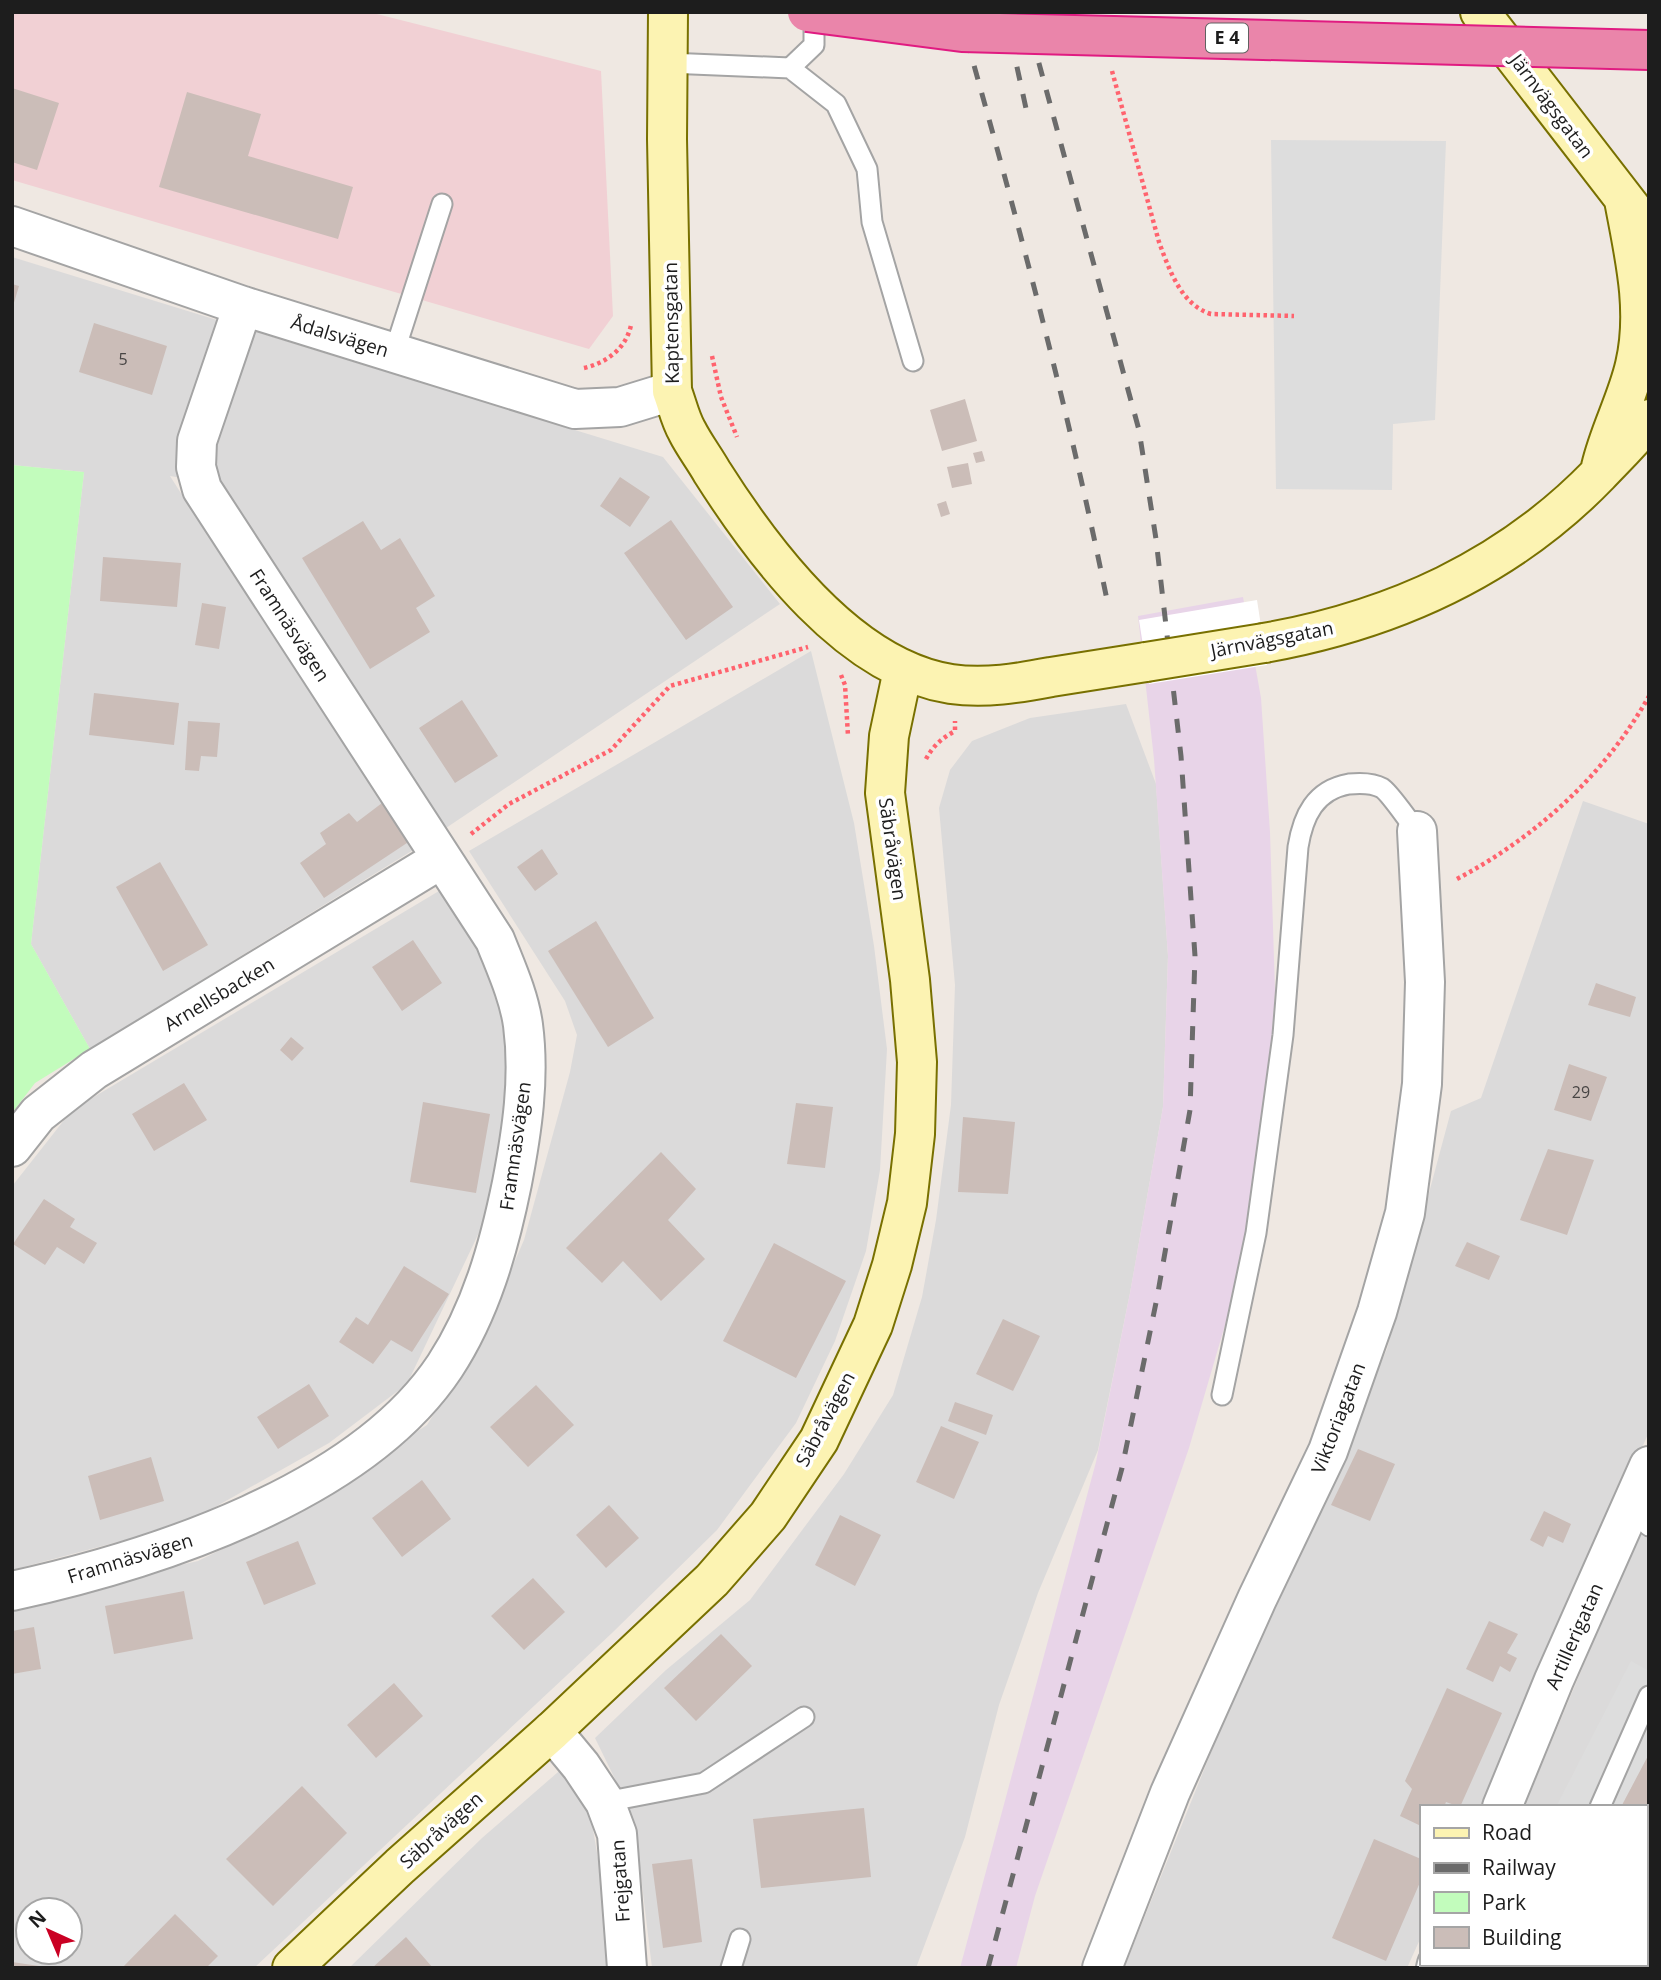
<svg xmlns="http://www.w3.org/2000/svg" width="1661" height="1980" font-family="'Open Sans',sans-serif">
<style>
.residential{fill:#dbdada;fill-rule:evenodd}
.commercial{fill:#f1d0d4}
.industrial{fill:#e8d4e8}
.park{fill:#c2fcbc}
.parking{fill:#ddd}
.pier{fill:#fff}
.building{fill:#cbbdb8}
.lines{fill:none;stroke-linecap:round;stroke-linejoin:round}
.lane-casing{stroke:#a4a4a4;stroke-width:23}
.street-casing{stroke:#a4a4a4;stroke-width:42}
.secondary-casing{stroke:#787000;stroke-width:42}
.path{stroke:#ff636e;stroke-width:4.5;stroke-dasharray:3.5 3.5;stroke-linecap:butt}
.lane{stroke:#fff;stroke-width:19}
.street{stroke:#fff;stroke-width:38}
.secondary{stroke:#fcf3b2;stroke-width:38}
.rail{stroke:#6b6b6b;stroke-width:5;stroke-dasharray:14 14;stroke-linecap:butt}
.secondary-bridge-casing{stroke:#787000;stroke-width:42;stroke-linecap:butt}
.highway-bridge-casing{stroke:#e01b81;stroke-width:42;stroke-linecap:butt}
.secondary-bridge{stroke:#fcf3b2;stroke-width:38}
.highway-bridge{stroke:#ea85aa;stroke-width:38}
.labels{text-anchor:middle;stroke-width:7;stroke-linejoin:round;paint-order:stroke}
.number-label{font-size:16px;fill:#484544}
.shield{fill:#fff;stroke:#616161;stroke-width:2}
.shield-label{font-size:18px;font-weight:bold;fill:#1d1d1d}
.street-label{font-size:19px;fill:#1d1d1d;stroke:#fff}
</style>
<rect width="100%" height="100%" fill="#efe8e2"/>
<path class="residential" d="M12,257L663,457L780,604L443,830L211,483L170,476L233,575L423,844L90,1049L31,944L84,472L12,465Z
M811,651L854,823L874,946L887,1049L880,1170L866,1251L835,1341L796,1423L717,1530L612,1633L254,1968H12V1603L198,1561L271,1525L427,1425L484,1332L524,1240L570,1072L577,1035L565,1001L469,851ZM28,1910H70V1952H28Z
M1126,704L1156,784L1168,956L1163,1107L1130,1293L1098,1450L1038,1593L999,1705L965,1837L916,1968H652L636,1835L616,1781L595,1738L666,1670L750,1600L844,1474L893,1395L922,1297L936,1220L951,1105L955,985L939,808L950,770L972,741L1030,718Z
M1583,801L1649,824V1432L1480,1807H1421V1937L1407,1968H1124L1231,1703L1387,1349L1451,1111L1481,1098Z
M444,888L493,968L512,1037L507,1119L485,1220L407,1384L329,1443L185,1524L12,1570L13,1185L72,1110Z
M1649,1509V1968H1456L1458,1964H1645V1807H1524Z
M565,1766L590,1812L608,1917L614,1968H349L482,1838Z"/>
<path class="commercial" d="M12,12H369L601,71L613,316L589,349L12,180Z"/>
<path class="industrial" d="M1243,597L1261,698L1270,832L1275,991L1268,1091L1244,1260L1189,1448L1035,1896L1016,1968H960L1096,1462L1130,1293L1163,1107L1168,956L1154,759L1138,616Z"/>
<path class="park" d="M12,465L84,472L31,944L90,1049L35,1083L12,1113Z"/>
<path class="parking" d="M1271,140L1446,141L1435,420L1393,424L1392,490L1276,489Z
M1631,1661L1649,1671V1754L1621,1807H1556Z"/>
<path class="pier" d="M1257,600L1267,665L1149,684L1139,620Z"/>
<path class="building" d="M12,88L59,103L37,170L12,162Z
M187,92L261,114L248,156L353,187L338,239L159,187Z
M12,284L19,286L13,306H12Z
M94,323L167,346L152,395L79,372Z
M965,399L977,441L942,451L930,410Z
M982,451L985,461L976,463L973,453Z
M968,463L972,484L952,488L947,467Z
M620,477L650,497L630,527L600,506Z
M946,501L950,514L941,517L937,504Z
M671,520L733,607L686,640L624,553Z
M363,521L381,550L400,538L435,596L416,608L430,632L370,669L302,558Z
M103,557L181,563L177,607L100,601Z
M202,603L226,607L219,649L195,645Z
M94,693L179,703L174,745L89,735Z
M462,700L498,756L455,783L419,728Z
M188,721L220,723L217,757L201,756L199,771L185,770Z
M386,800L413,839L324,898L300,863L326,844L320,833L349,813L357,822Z
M542,849L558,874L535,891L517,867Z
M160,862L208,945L163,971L116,887Z
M596,921L654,1018L608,1047L548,951Z
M413,940L442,983L402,1011L372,967Z
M1596,983L1636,997L1630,1017L1588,1005Z
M291,1037L304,1048L292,1061L280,1050Z
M1569,1064L1607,1077L1591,1121L1554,1110Z
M184,1083L207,1120L154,1151L132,1114Z
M423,1102L490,1114L476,1193L410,1182Z
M796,1103L833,1107L825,1168L787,1164Z
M963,1117L1015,1122L1008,1194L958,1192Z
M1548,1149L1594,1160L1567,1235L1520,1220Z
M661,1152L696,1189L668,1220L705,1259L661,1301L623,1261L602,1283L566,1248Z
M44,1199L75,1219L70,1227L97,1243L84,1264L57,1247L45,1265L13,1244Z
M1467,1242L1500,1256L1489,1280L1455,1266Z
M774,1243L846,1281L796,1378L723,1341Z
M404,1266L449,1294L412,1352L391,1340L373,1364L339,1342L356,1317L368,1325Z
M1003,1319L1040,1336L1013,1391L976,1374Z
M309,1384L329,1416L278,1449L257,1417Z
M536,1385L574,1425L528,1467L490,1427Z
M955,1402L993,1415L986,1435L948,1421Z
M941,1426L979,1442L954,1499L916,1482Z
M1358,1449L1395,1464L1370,1521L1331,1505Z
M151,1457L164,1501L100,1520L88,1476Z
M422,1480L451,1519L402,1557L372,1518Z
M609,1505L639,1538L606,1568L576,1535Z
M1544,1511L1571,1524L1563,1543L1548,1536L1543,1547L1530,1540Z
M840,1515L881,1535L855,1586L815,1565Z
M298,1541L316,1584L264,1605L246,1562Z
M533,1578L565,1612L524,1650L491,1616Z
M184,1591L193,1639L114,1654L105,1606Z
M1489,1621L1518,1634L1507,1653L1517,1658L1510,1672L1500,1666L1493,1682L1466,1669Z
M34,1627L41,1669L12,1674V1631Z
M721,1634L752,1666L696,1721L664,1688Z
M394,1683L423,1716L376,1758L347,1725Z
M1447,1688L1502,1713L1460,1807L1446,1802L1444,1807H1421V1826L1400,1816L1412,1789L1405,1781Z
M1649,1754V1823L1645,1830V1807H1621Z
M302,1786L347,1833L273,1906L226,1859Z
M864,1808L871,1877L761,1888L753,1819Z
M1374,1839L1421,1859V1880L1386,1961L1332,1938Z
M692,1859L702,1942L663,1948L652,1864Z
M175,1914L218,1956L206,1968H122Z
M406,1937L433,1968H372Z
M12,1962L39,1966V1968H12Z"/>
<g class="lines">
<defs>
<path id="lane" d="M668,63L790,68L814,45V12
M790,68L836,104L867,169L872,222L913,361
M394,353L442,204
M1222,1395L1256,1233L1283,1035L1298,847C1303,816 1315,790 1349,784C1359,783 1373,783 1382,788C1390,793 1409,822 1417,831
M1630,1508L1649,1526
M605,1802L704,1783L804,1717
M1600,1807L1649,1696
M1560,1964L1563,1968
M731,1968L740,1939
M1529,1968L1530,1964"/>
<path id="street" d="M12,226L243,306L575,409L620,407L672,391
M12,1147L38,1114L94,1070L441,859
M12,1591C154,1560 361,1493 445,1366C481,1311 499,1247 512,1183C522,1131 530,1078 523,1025C519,996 506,968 495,940L202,489L196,467L197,441L243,306
M552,1731L581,1766L605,1802L617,1834L627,1968
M1502,1807L1554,1680L1649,1466
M1102,1968L1170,1793L1257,1599L1328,1451L1377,1312L1405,1213L1422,1084L1425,982L1417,831
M1436,1968L1437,1964"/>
<path id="secondary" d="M668,12L667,139L672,391C677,404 680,419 687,431C694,445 704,458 712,472C764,554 849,668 951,684C985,689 1019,683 1051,677C1083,672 1114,667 1146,662
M1480,12L1639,218
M1601,467C1609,432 1627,400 1635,365C1648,310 1634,254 1624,200
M1264,643C1393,620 1507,569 1599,474C1616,456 1634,439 1649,419
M292,1968L400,1866L552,1731L712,1580L768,1516L819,1440L873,1325L892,1265L907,1203L915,1134L917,1062L910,980L885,793L889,736L903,670"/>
</defs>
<use href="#lane" class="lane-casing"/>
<use href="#street" class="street-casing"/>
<use href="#secondary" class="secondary-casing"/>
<path class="path" d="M1112,71L1159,242C1169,269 1181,305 1211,314L1294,316
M712,356L721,397L737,437
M584,368C606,363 626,349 631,325
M841,675L845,685L848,736
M926,759C933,746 942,738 955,731V721
M471,834L509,804L611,750L670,686L808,647
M1457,879C1536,837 1605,775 1649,696"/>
<use href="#lane" class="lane"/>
<use href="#street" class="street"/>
<use href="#secondary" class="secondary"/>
<path class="rail" d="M959,12C1014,207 1067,402 1107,600
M1005,12L1027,113
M988,1968L1122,1468L1157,1298L1190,1110L1195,956L1181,756L1156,539L1139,430L1025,12"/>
<defs>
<path id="secondary-bridge" d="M1146,662L1264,643"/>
<path id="highway-bridge" d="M807,12L962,32L1649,50"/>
</defs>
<use href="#secondary-bridge" class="secondary-bridge-casing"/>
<use href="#highway-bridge" class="highway-bridge-casing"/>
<use href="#secondary-bridge" class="secondary-bridge"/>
<use href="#highway-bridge" class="highway-bridge"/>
</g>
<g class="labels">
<g class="number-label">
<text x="123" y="365">5</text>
<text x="1581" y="1098">29</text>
</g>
<rect class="shield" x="1206" y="23.5" width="42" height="29" rx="5"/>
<g class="shield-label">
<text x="1227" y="44">E 4</text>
</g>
<g class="street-label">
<text transform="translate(1552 106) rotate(53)" y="7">Järnvägsgatan</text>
<text transform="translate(671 323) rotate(-91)" y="7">Kaptensgatan</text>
<text transform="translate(340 336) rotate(17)" y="7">Ådalsvägen</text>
<text transform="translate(290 625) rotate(57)" y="7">Framnäsvägen</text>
<text transform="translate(1272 639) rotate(-11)" y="7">Järnvägsgatan</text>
<text transform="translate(893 849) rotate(82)" y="7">Säbråvägen</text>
<text transform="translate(219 994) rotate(-31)" y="7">Arnellsbacken</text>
<text transform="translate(515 1146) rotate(-82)" y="7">Framnäsvägen</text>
<text transform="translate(1338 1418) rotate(-69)" y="7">Viktoriagatan</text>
<text transform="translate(825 1419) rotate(-62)" y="7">Säbråvägen</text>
<text transform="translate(130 1558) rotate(-17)" y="7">Framnäsvägen</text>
<text transform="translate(1574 1636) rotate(-66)" y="7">Artillerigatan</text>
<text transform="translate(441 1830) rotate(-42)" y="7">Säbråvägen</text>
<text transform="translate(620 1881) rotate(-94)" y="7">Frejgatan</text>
</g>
</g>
<rect width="1661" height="1980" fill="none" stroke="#1d1d1d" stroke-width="28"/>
<rect x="1420" y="1805" width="228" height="161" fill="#ffffff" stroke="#a5a5a5" stroke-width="2"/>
<rect x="1434" y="1828" width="35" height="10" fill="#fcf3b2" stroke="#a5a5a5" stroke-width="2"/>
<text x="1482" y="1840" font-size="21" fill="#1d1d1d">Road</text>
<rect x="1434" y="1863" width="35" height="10" fill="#6b6b6b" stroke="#a5a5a5" stroke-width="2"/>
<text x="1482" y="1875" font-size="21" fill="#1d1d1d">Railway</text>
<rect x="1434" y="1892" width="35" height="21" fill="#c2fcbc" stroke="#a5a5a5" stroke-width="2"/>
<text x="1482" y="1910" font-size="21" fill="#1d1d1d">Park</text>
<rect x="1434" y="1927" width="35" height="21" fill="#cbbdb8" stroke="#a5a5a5" stroke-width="2"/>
<text x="1482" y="1945" font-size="21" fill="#1d1d1d">Building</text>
<g transform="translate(49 1931) rotate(316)"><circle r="33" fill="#ffffff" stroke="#a5a5a5" stroke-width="2"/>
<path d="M0-5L12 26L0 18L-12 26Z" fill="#ca0023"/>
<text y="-10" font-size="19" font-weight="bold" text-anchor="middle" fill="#1d1d1d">N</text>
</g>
</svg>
